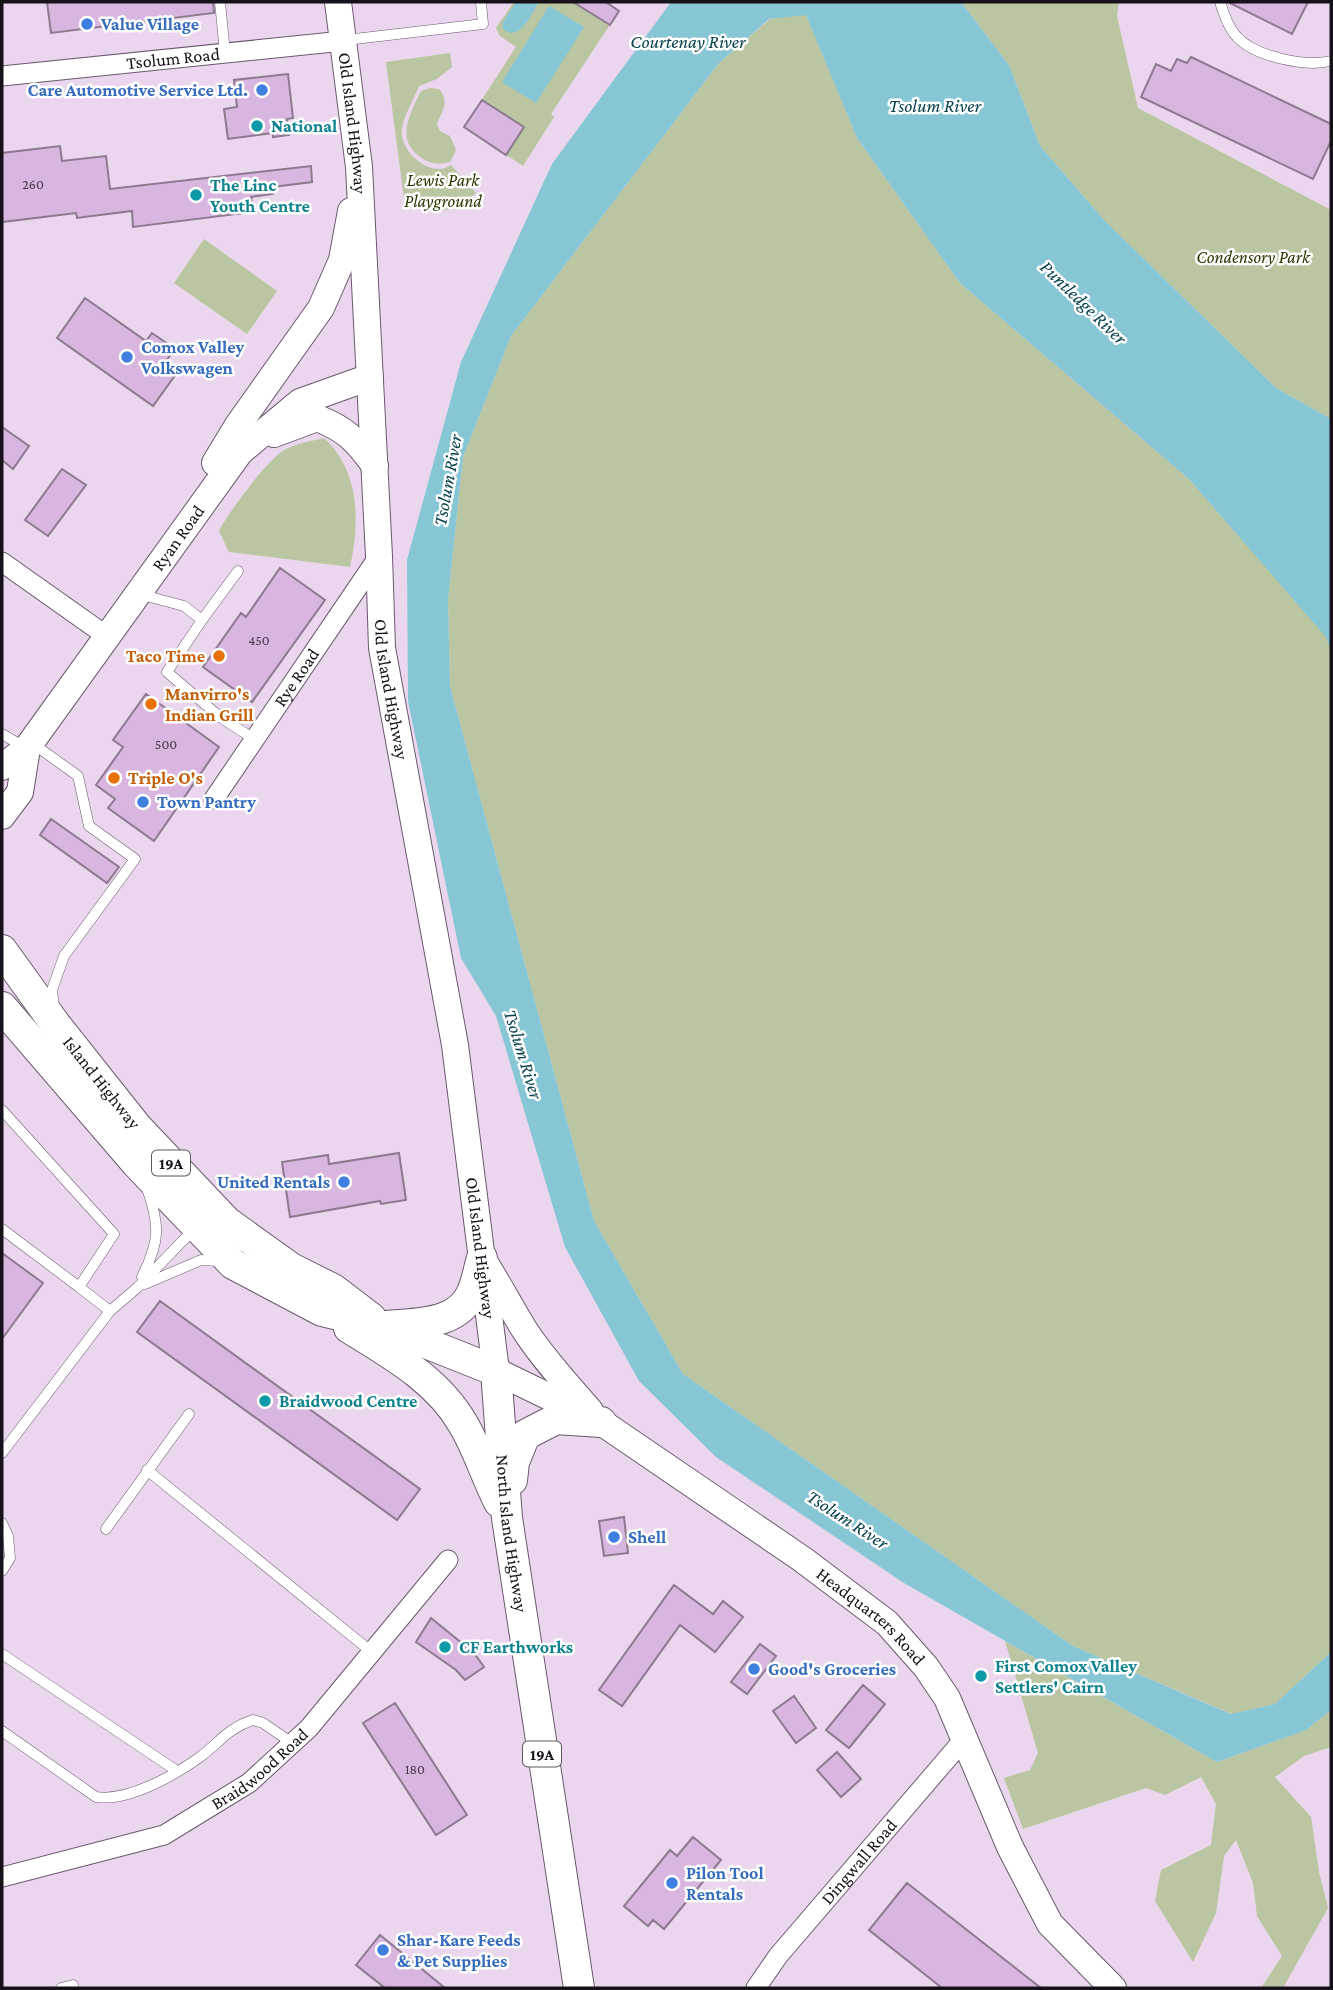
<svg xmlns="http://www.w3.org/2000/svg" width="1333" height="1990" font-family="'Crimson Pro',serif">
<style>
.green{fill:#b9c6a1}
.water{fill:#87c6d5}
.building{fill:#d8b6df;stroke:#8c7a8f;stroke-width:2}
.lines{fill:none;stroke-linecap:round;stroke-linejoin:round}
.lane-casing{stroke:#6a596d;stroke-width:11}
.street-casing{stroke:#6a596d;stroke-width:21}
.secondary-casing{stroke:#6a596d;stroke-width:28}
.primary-casing{stroke:#6a596d;stroke-width:32}
.lane{stroke:#fff;stroke-width:10}
.street{stroke:#fff;stroke-width:19}
.secondary{stroke:#fff;stroke-width:26}
.primary{stroke:#fff;stroke-width:30}
.shop-dot{fill:#3f7fe0;stroke:#fff;stroke-width:2.5}
.culture-dot{fill:#0f9aa8;stroke:#fff;stroke-width:2.5}
.food-dot{fill:#e8710a;stroke:#fff;stroke-width:2.5}
.labels{text-anchor:middle;stroke-width:5;stroke-linejoin:round;paint-order:stroke}
.number-label{font-size:14px;fill:#473a4a}
.shield{fill:#fff;stroke:#5d585e;stroke-width:2}
.shield-label{font-size:16px;font-weight:bold;fill:#171119}
.shop-label{font-size:18px;font-weight:bold;fill:#366cbe;stroke:#fff;text-anchor:start}
.street-label{font-size:18px;fill:#171119;stroke:#fff}
.culture-label{font-size:18px;font-weight:bold;fill:#0d838f;stroke:#fff;text-anchor:start}
.park-label{font-size:18px;font-style:italic;fill:#2b3700;stroke:#fff}
.food-label{font-size:18px;font-weight:bold;fill:#c56008;stroke:#fff;text-anchor:start}
.water-label{font-size:19px;font-style:italic;fill:#06424d;stroke:#fff}
</style>
<rect width="100%" height="100%" fill="#ead7ee"/>
<path class="green" d="M514,2H606L619,11L551,114L554,117L523,166L464,127L516,47L500,36L496,28Z
M961,2H1119L1117,16L1138,108L1331,210V419L1276,388L1105,221L1040,146L1009,65Z
M806,14L857,138L960,283L1189,479L1327,637L1331,652V1652L1275,1704L1232,1714L1073,1646L683,1374L594,1221L450,686L448,600L463,457L511,336L719,63L770,19Z
M450,53L452,67L437,79L419,86C414,99 404,115 402,128C399,148 421,170 441,169C445,169 448,166 451,165L476,193C444,219 441,211 404,199L386,62Z
M430,88L439,89C450,101 442,111 437,124L440,131L450,136L456,150L450,162C437,165 429,164 419,156C395,138 411,112 421,91Z
M204,239L277,291L247,334L174,283Z
M324,438C360,471 360,522 350,567L229,552L219,531C228,513 269,457 286,449C297,443 311,441 324,438Z
M1005,1641L1217,1762L1306,1730L1331,1710V1747L1304,1756L1275,1777L1311,1817L1319,1872L1328,1908L1283,1988H1261L1282,1956L1257,1916L1253,1883L1236,1840L1224,1856L1216,1913L1193,1962L1155,1901L1161,1870L1211,1845L1216,1804L1201,1777L1165,1795L1146,1788L1023,1829L1004,1778L1030,1770L1038,1753Z"/>
<path class="water" d="M516,2H539C531,14 520,43 503,29V22Z
M671,2H961L1009,65L1040,146L1105,221L1276,388L1331,419V652L1326,637L1189,479L960,283L857,138L806,15L769,19L719,63L511,336L463,457L448,600L450,686L594,1221L683,1374L1073,1646L1231,1714L1275,1704L1331,1652V1710L1306,1730L1217,1762L904,1583L716,1457L639,1381L565,1247L496,1016L461,958L408,701L407,560L461,362L552,164Z
M549,6L584,27L536,103L502,82Z"/>
<path class="building" d="M47,2H213L214,13L51,33Z
M573,2H606L619,11L610,25Z
M1228,2H1308L1292,34Z
M1191,57L1331,124V141L1313,179L1141,97L1156,64L1171,71L1177,59L1187,63Z
M288,74L293,118L287,119L289,135L273,137V133L228,139L224,109L237,107L234,80Z
M482,100L524,127L506,155L464,127Z
M60,146L62,161L106,156L110,189L311,166L312,182L272,187L273,194L251,197L253,212L133,227L132,211L77,218L76,213L2,222V153Z
M85,298L146,341L152,333L175,349L163,365L176,374L153,406L57,338Z
M2,427L29,446L13,469L2,460Z
M62,469L86,485L48,536L25,520Z
M280,568L325,600L252,702L203,667L241,613L246,617Z
M146,694L219,747L154,841L108,808L115,799L96,785L123,747L113,740Z
M51,819L119,867L107,883L40,835Z
M399,1153L406,1200L381,1204L380,1201L290,1217L282,1162L328,1155L329,1164Z
M2,1253L43,1283L2,1339Z
M160,1301L420,1489L397,1520L137,1332Z
M624,1517L628,1553L604,1556L599,1521Z
M674,1585L713,1614L723,1601L743,1617L715,1652L680,1625L622,1706L599,1690Z
M431,1618L474,1653L484,1667L465,1680L456,1670L416,1642Z
M760,1644L776,1656L747,1694L731,1682Z
M863,1685L885,1704L849,1748L826,1730Z
M794,1696L816,1728L796,1743L773,1711Z
M395,1703L467,1815L436,1835L363,1723Z
M837,1752L861,1779L841,1797L817,1770Z
M693,1837L721,1860L664,1929L653,1920L648,1926L624,1906L670,1850L677,1856Z
M907,1883L1041,1988H942L869,1930Z
M380,1935L445,1988H385L356,1965Z"/>
<g class="lines">
<defs>
<path id="lane" d="M220,2L225,53
M1220,2C1224,14 1228,27 1237,37C1256,57 1305,67 1331,61
M346,40L483,24L481,2
M139,594L184,606L202,620L167,672L220,717L254,739
M202,620L238,571
M2,734L26,748
M32,743L78,776L89,826L135,859L64,956L52,990L54,1007
M2,1110L114,1234L79,1287L110,1311
M2,1229L79,1287
M142,1277C160,1241 160,1226 147,1188
M145,1284L201,1260L219,1261
M2,1453L110,1311L138,1287L196,1227
M147,1470L373,1653
M2,1523L8,1536L10,1558L2,1571
M106,1529L189,1414
M2,1654L177,1771
M2,1731L96,1797C128,1802 175,1775 200,1757C220,1742 228,1728 253,1720L263,1723L292,1743
M61,1988L73,1985"/>
<g id="street">
<path id="s1" d="M2,76L343,41"/>
<path d="M2,562L108,637"/>
<path id="s2" d="M214,799L379,556"/>
<path id="s3" d="M2,1877L164,1835L249,1783L309,1728L448,1560"/>
<path id="s4" d="M756,1988L778,1956L965,1738"/>
</g>
<g id="secondary">
<path id="s5" d="M338,2L359,167L379,556L382,648L455,1045L496,1371L601,1422L802,1559L887,1623L926,1667L947,1698L1010,1847L1050,1924L1113,1988"/>
<path d="M274,434L317,418C346,429 357,441 375,466"/>
<path d="M215,463L238,425L321,308L342,260L351,211"/>
<path id="s6" d="M2,767L27,748L240,452L300,402L370,377"/>
<path d="M2,816L20,792L27,748"/>
<path d="M485,1263C499,1285 511,1308 524,1329C543,1359 568,1385 590,1411"/>
</g>
<g id="primary">
<path id="s7" d="M2,950L56,1025L137,1127L227,1222L291,1268L333,1289L371,1318"/>
<path id="s8" d="M2,1007L137,1164L233,1264L322,1311L383,1326L496,1371L507,1518L579,1988"/>
<path d="M387,1326C419,1323 460,1325 473,1290C477,1280 479,1268 482,1258"/>
<path d="M349,1328C391,1354 438,1380 463,1424C478,1449 486,1477 499,1502"/>
<path d="M512,1480L514,1462L525,1435L556,1419L601,1422"/>
</g>
</defs>
<use href="#lane" class="lane-casing"/>
<use href="#street" class="street-casing"/>
<use href="#secondary" class="secondary-casing"/>
<use href="#primary" class="primary-casing"/>
<use href="#lane" class="lane"/>
<use href="#street" class="street"/>
<use href="#secondary" class="secondary"/>
<use href="#primary" class="primary"/>
</g>
<g class="shop-dot">
<circle cx="87" cy="24" r="7"/>
<circle cx="262" cy="90" r="7"/>
<circle cx="127" cy="357" r="7"/>
<circle cx="143" cy="802" r="7"/>
<circle cx="344" cy="1182" r="7"/>
<circle cx="614" cy="1537" r="7"/>
<circle cx="754" cy="1669" r="7"/>
<circle cx="672" cy="1883" r="7"/>
<circle cx="383" cy="1950" r="7"/>
</g>
<g class="culture-dot">
<circle cx="257" cy="126" r="7"/>
<circle cx="196" cy="195" r="7"/>
<circle cx="265" cy="1401" r="7"/>
<circle cx="445" cy="1647" r="7"/>
<circle cx="981" cy="1676" r="7"/>
</g>
<g class="food-dot">
<circle cx="219" cy="656" r="7"/>
<circle cx="151" cy="704" r="7"/>
<circle cx="114" cy="778" r="7"/>
</g>
<g class="labels">
<g class="number-label">
<text x="33" y="189">260</text>
<text x="259" y="645">450</text>
<text x="166" y="749">500</text>
<text x="415" y="1774">180</text>
</g>
<g class="shield">
<rect x="152" y="1150.5" width="38" height="25" rx="5"/>
<rect x="523" y="1741.5" width="38" height="25" rx="5"/>
</g>
<g class="shield-label">
<text x="171" y="1169">19A</text>
<text x="542" y="1760">19A</text>
</g>
<g class="shop-label">
<text x="101" y="30">Value Village</text>
<text x="248" y="96" text-anchor="end">Care Automotive Service Ltd.</text>
<text x="141" y="353">Comox Valley<tspan x="141" dy="21">Volkswagen</tspan></text>
<text x="157" y="808">Town Pantry</text>
<text x="330" y="1188" text-anchor="end">United Rentals</text>
<text x="628" y="1543">Shell</text>
<text x="768" y="1675">Good's Groceries</text>
<text x="686" y="1879">Pilon Tool<tspan x="686" dy="21">Rentals</tspan></text>
<text x="397" y="1946">Shar-Kare Feeds<tspan x="397" dy="21">&amp; Pet Supplies</tspan></text>
</g>
<g class="street-label">
<text dy="6" stroke="none"><textPath href="#s1" startOffset="172">Tsolum Road</textPath></text>
<text dy="6" stroke="none"><textPath href="#s5" startOffset="122">Old Island Highway</textPath></text>
<text dy="6" stroke="none"><textPath href="#s6" startOffset="290">Ryan Road</textPath></text>
<text dy="6" stroke="none"><textPath href="#s2" startOffset="147">Rye Road</textPath></text>
<text dy="6" stroke="none"><textPath href="#s5" startOffset="690">Old Island Highway</textPath></text>
<text dy="6" stroke="none"><textPath href="#s7" startOffset="166">Island Highway</textPath></text>
<text dy="6" stroke="none"><textPath href="#s5" startOffset="1256">Old Island Highway</textPath></text>
<text dy="6" stroke="none"><textPath href="#s8" startOffset="794">North Island Highway</textPath></text>
<text dy="6" stroke="none"><textPath href="#s5" startOffset="1830">Headquarters Road</textPath></text>
<text dy="6" stroke="none"><textPath href="#s3" startOffset="284">Braidwood Road</textPath></text>
<text dy="6" stroke="none"><textPath href="#s4" startOffset="163">Dingwall Road</textPath></text>
</g>
<g class="culture-label">
<text x="271" y="132">National</text>
<text x="210" y="191">The Linc<tspan x="210" dy="21">Youth Centre</tspan></text>
<text x="279" y="1407">Braidwood Centre</text>
<text x="459" y="1653">CF Earthworks</text>
<text x="995" y="1672">First Comox Valley<tspan x="995" dy="21">Settlers' Cairn</tspan></text>
</g>
<g class="park-label">
<text x="443" y="186">Lewis Park<tspan x="443" dy="21">Playground</tspan></text>
<text x="1253" y="263">Condensory Park</text>
</g>
<g class="food-label">
<text x="205" y="662" text-anchor="end">Taco Time</text>
<text x="165" y="700">Manvirro's<tspan x="165" dy="21">Indian Grill</tspan></text>
<text x="128" y="784">Triple O's</text>
</g>
<g class="water-label">
<text x="688" y="48">Courtenay River</text>
<text x="935" y="112">Tsolum River</text>
<text transform="translate(1084 302) rotate(44)" y="7">Puntledge River</text>
<text transform="translate(447 480) rotate(-80)" y="7">Tsolum River</text>
<text transform="translate(524 1054) rotate(73)" y="7">Tsolum River</text>
<text transform="translate(848 1519) rotate(33)" y="7">Tsolum River</text>
</g>
</g>
<rect width="1333" height="1990" fill="none" stroke="#171119" stroke-width="7"/>
</svg>
